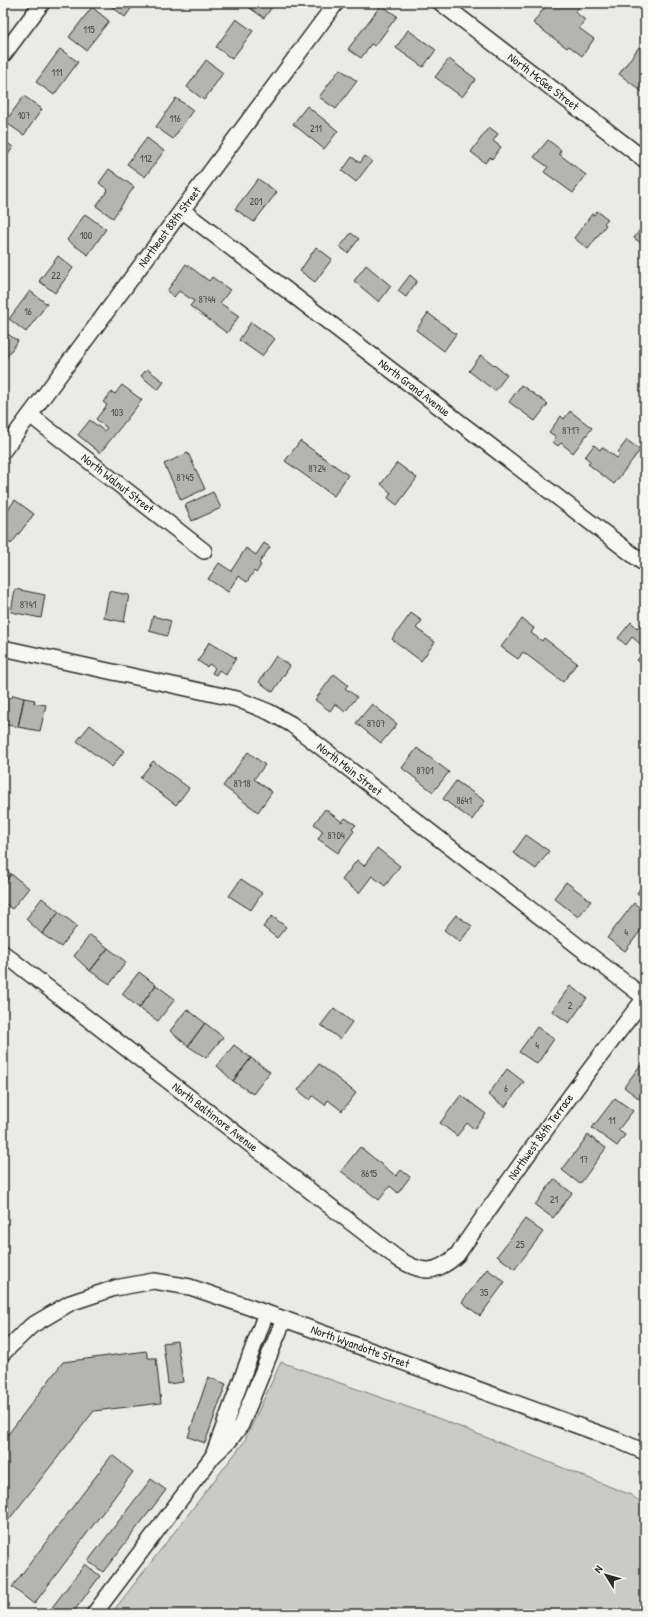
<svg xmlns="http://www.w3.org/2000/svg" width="648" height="1617" font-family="'Patrick Hand',sans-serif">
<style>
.green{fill:#cacac7;stroke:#7a7a79}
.building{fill:#b4b4b1;stroke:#2b2b2b}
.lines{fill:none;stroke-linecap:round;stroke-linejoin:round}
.street-casing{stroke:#2b2b2b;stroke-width:18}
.street{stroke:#f6f6f2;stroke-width:15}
.labels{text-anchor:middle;stroke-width:3;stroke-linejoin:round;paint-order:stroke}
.number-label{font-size:10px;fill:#4d4d4c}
.street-label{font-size:12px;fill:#2b2b2b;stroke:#f6f6f2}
</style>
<rect width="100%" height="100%" fill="#eaeae6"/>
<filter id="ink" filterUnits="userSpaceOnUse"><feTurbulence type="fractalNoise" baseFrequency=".025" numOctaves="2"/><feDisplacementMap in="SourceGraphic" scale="8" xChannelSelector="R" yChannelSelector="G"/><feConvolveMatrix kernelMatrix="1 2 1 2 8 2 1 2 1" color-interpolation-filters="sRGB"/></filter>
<g filter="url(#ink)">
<path class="green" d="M281,1362L430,1415L631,1495L645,1506V1614H111L244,1442Z"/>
<path class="building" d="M107,3H135L125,17Z
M249,3H275L264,18L247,6Z
M548,3H582L575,12L585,20L579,28L594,39L582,56L569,46L567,48L533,23Z
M381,5L397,16L375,46L371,44L361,58L348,49Z
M92,7L109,21L86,50L69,37Z
M236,19L253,31L232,59L216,47Z
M408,30L436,50L423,67L396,48Z
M639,47L645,51V94L619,74Z
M60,49L78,62L54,95L36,82Z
M449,59L476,79L462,97L435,77Z
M206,60L223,73L204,100L187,87Z
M340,69L357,81L336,109L319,97Z
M24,96L42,109L24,135L5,122Z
M176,98L193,110L173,139L156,127Z
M307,106L338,131L324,149L293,124Z
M489,127L498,134L493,141L501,147L492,159L490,157L485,163L471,152Z
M147,138L164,151L145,177L127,164Z
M3,140L13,147L3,162Z
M548,140L561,150L559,154L586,175L573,193L544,172L548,167L534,157Z
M365,156L372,161L356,182L342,171L352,157L360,163Z
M109,169L134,187L113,218L96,206L108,190L99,183Z
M258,179L277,192L254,222L235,209Z
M597,211L608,219L604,223L606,225L588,249L574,238L592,214L594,215Z
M85,214L106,229L88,255L67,240Z
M645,223V246L634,238Z
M351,233L359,239L348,253L340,247Z
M316,247L332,259L315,282L300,271Z
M58,256L73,268L55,293L39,281Z
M186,264L209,281L212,277L230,290L220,303L239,316L227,333L190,306L194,301L179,291L174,297L167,291Z
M366,265L391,286L379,302L354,281Z
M410,275L417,281L406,297L398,291Z
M30,291L47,304L26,332L9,319Z
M428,313L456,334L444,351L416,330Z
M251,322L275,339L262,356L239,340Z
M3,331L18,341L3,362Z
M481,355L507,375L495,391L469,371Z
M147,369L164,382L158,390L141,376Z
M122,385L142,400L100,453L78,435L90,420L104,431L107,428L96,419L107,405L103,402L112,392L115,394Z
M521,385L548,404L535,421L509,402Z
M570,411L592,428L573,453L561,443L558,446L553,442L556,437L549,432L561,416L564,419Z
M627,440L640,450L614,484L588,464L591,462L585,457L594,445L600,450L602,447L617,458L620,454L618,452Z
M300,441L348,475L334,496L285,461Z
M188,453L205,489L181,500L164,464Z
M397,463L417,478L397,505L388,498L391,493L381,484Z
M213,492L221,508L192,521L185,505Z
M15,500L34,514L11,544L3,537V516Z
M264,543L270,547L259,563L261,565L256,573L254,571L247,582L238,576L228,592L208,579L219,563L231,571L246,548L256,555Z
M15,589L45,595L41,618L11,612Z
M109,591L129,595L124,622L104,618Z
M411,613L422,621L416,628L435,642L421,661L392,639Z
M153,616L171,621L167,636L149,631Z
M522,619L534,628L531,633L542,641L544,638L577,663L563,682L523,652L518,659L501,647Z
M631,622L637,628L641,624L645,627V648L632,637L626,645L618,638Z
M209,642L236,658L226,675L219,670L216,675L212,673L215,668L209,664L207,667L198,661Z
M645,651V667L637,660Z
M276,656L290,666L273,692L259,682Z
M334,674L348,685L345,688L357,697L345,712L335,704L330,711L315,700Z
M13,695L24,698L18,727L3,724V696L12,698Z
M24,698L35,700L34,703L46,705L40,731L18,727Z
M372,704L397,724L381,743L356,723Z
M90,725L124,751L112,767L77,741Z
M417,748L449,772L433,792L402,768Z
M248,752L265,765L254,779L272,792L258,812L223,786Z
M153,761L189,788L176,805L140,778Z
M456,781L485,801L472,820L443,799Z
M325,809L342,822L345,818L356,825L352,829L354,831L338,853L318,839L323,831L314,824Z
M526,835L549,851L536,869L513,853Z
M377,848L400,866L385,886L372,876L359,893L342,880L357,860L364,866Z
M3,868L11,874L3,885Z
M11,874L29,888L12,909L3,902V885Z
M241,879L262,893L251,910L229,896Z
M645,881V899L637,893Z
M566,882L591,901L578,917L554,898Z
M42,898L59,912L42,934L26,919Z
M634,903L645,912V925L625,951L607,938Z
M59,912L77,926L61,947L42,934Z
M456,915L472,926L460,942L444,930Z
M272,916L286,927L277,938L263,927Z
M90,935L108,948L90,971L74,956Z
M108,948L126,962L110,984L90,971Z
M139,972L156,985L139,1008L122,994Z
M156,985L175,999L158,1021L139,1008Z
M570,986L587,998L569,1023L552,1011Z
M334,1008L352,1022L340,1039L321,1025Z
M187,1009L205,1023L188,1046L170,1031Z
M205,1023L223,1037L206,1058L188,1046Z
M537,1027L554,1039L537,1064L519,1052Z
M234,1045L251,1058L233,1081L217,1066Z
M251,1058L270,1072L253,1094L233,1081Z
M645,1059V1095L641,1100L624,1087Z
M319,1064L356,1093L342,1111L328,1100L325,1105L313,1096L310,1100L298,1090Z
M507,1069L524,1082L505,1107L488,1095Z
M461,1095L486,1114L474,1129L467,1123L457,1136L440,1123Z
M615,1098L633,1111L618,1130L625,1135L617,1146L592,1128Z
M588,1135L606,1148L580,1184L562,1170Z
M360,1147L396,1176L401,1170L410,1177L398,1193L390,1186L379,1200L341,1171Z
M554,1179L572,1193L553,1218L535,1205Z
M525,1219L543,1232L515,1269L497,1256Z
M487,1269L505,1282L480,1316L462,1302Z
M177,1341L183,1382L168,1384L163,1343Z
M146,1351L148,1358H156L161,1403L94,1411L3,1527V1441L63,1362Z
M208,1377L226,1384L205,1443L188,1437Z
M112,1455L133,1472L34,1604L12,1587Z
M151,1479L166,1490L103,1572L88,1561Z
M85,1564L100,1576L72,1614H47Z"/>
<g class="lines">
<defs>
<g id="street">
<path id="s1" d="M441,3L645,160"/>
<path d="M3,55L42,3"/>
<path id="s2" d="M183,211L645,564"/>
<path id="s3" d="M30,415L204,551"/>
<path id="s4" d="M3,451L336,3"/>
<path id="s5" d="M3,648L237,699L269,712L291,724L645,998"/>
<path id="s6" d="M3,953L397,1258C422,1274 435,1275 457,1255C518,1167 579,1081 645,998"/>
<path id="s7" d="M3,1353L31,1326L70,1303L115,1288L154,1281L190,1287L284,1319L617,1440L645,1452"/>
<path d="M214,1453L266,1313"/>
<path d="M94,1614L213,1456L229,1441L241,1425L284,1319"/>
</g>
</defs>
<use href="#street" class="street-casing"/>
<use href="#street" class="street"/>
</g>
</g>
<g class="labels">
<g class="number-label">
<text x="89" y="33">115</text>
<text x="57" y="76">111</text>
<text x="24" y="119">107</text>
<text x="175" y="122">116</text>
<text x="316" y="132">211</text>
<text x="146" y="162">112</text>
<text x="256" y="205">201</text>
<text x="86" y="239">100</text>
<text x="56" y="279">22</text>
<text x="207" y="303">8744</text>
<text x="28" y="315">16</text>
<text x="117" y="416">103</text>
<text x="571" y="434">8717</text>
<text x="317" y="472">8724</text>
<text x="185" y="481">8745</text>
<text x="28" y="608">8741</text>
<text x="376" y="727">8707</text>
<text x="425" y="774">8701</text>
<text x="242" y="787">8718</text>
<text x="464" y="804">8641</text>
<text x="336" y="839">8704</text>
<text x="626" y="936">4</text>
<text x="570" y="1009">2</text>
<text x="537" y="1049">4</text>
<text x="506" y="1092">6</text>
<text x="612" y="1124">11</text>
<text x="584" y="1163">17</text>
<text x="369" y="1177">8615</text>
<text x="554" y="1203">21</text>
<text x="520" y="1248">25</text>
<text x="484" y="1296">35</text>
</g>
<g class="street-label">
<text dy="4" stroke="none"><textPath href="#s1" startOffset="129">North McGee Street</textPath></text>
<text dy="4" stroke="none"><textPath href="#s4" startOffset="279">Northeast 88th Street</textPath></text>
<text dy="4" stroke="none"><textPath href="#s2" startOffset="291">North Grand Avenue</textPath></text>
<text dy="4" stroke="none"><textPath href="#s3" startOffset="111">North Walnut Street</textPath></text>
<text dy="4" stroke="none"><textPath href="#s5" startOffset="373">North Main Street</textPath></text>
<text dy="4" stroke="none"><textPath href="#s6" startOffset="268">North Baltimore Avenue</textPath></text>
<text dy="4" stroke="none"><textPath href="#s6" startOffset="710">Northwest 86th Terrace</textPath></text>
<text dy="4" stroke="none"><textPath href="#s7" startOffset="388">North Wyandotte Street</textPath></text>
</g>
</g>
<rect width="648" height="1617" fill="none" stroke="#f6f6f2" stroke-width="16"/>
<rect x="8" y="8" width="632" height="1601" fill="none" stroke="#2b2b2b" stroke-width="1.5" filter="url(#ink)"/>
<g transform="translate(606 1575) rotate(307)" stroke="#f6f6f2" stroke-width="3" paint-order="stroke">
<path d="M0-3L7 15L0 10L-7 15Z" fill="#2b2b2b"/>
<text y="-6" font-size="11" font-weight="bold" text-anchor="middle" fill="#2b2b2b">N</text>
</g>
</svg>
